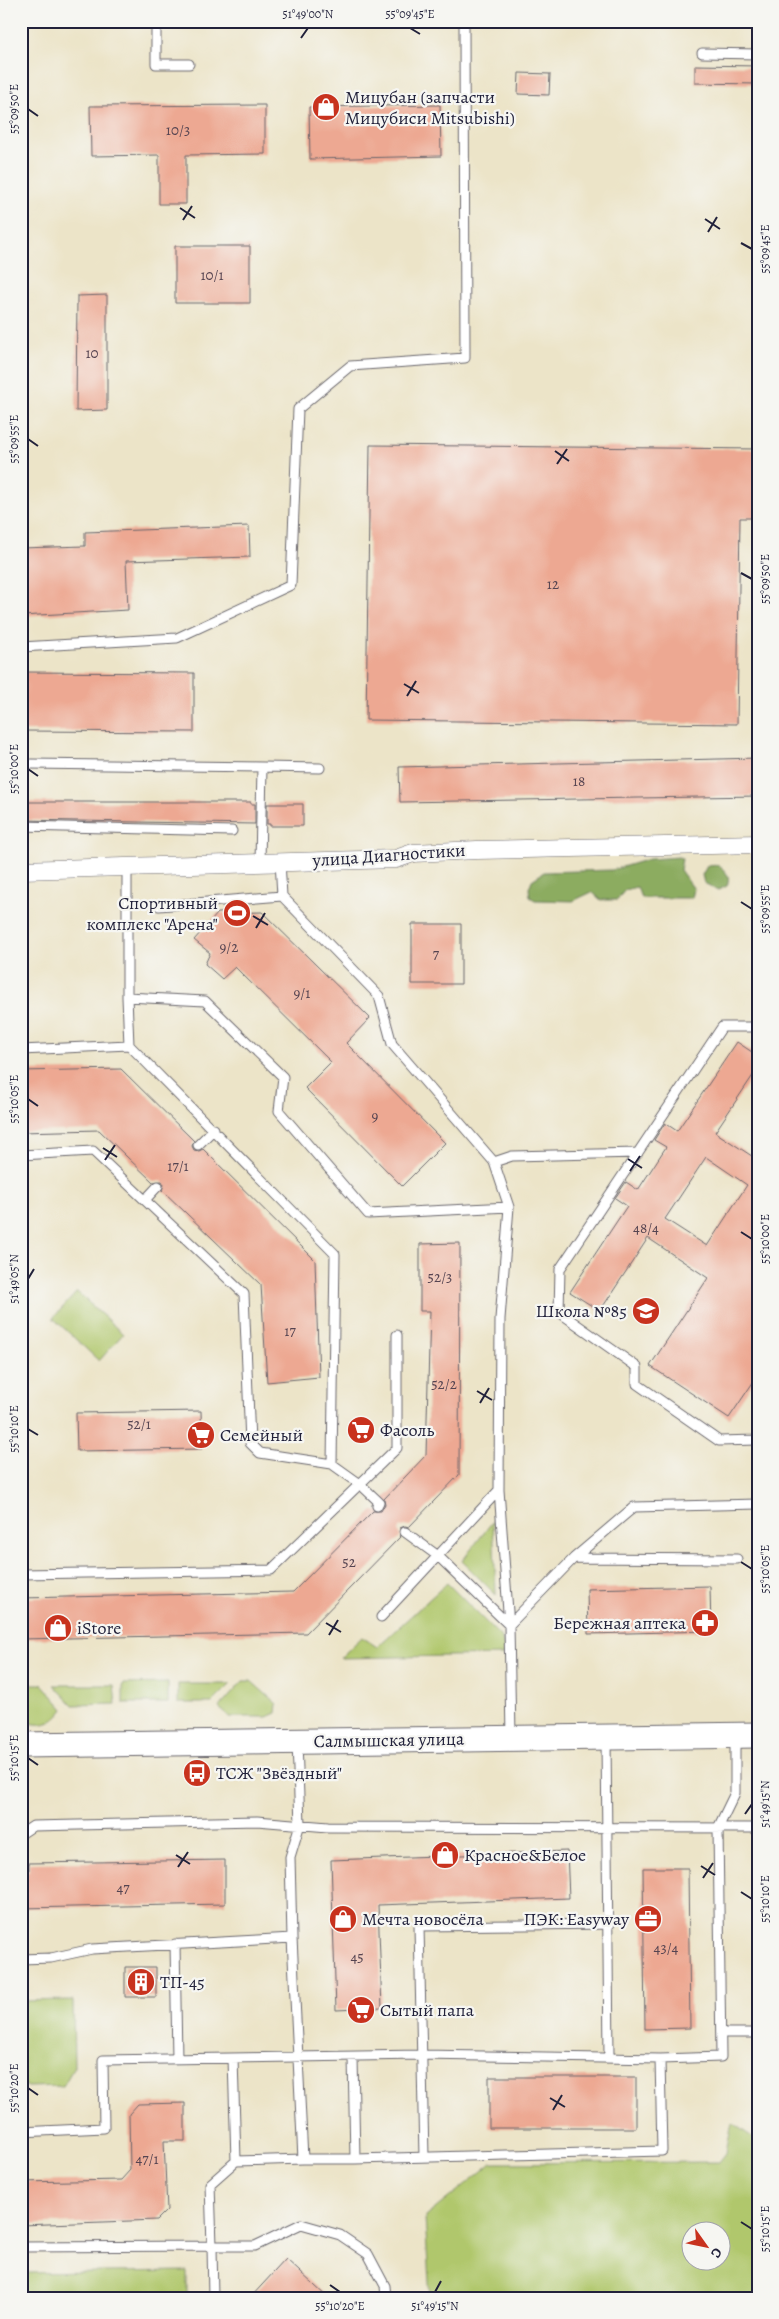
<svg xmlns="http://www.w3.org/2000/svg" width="779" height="2319" font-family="Alegreya,serif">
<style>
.green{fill:#b0c76c;stroke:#697454;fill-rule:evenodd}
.forest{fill:#8cac60;stroke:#57674e}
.building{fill:#eda892;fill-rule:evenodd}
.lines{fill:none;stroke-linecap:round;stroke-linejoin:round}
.service-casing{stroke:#69666c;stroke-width:11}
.minor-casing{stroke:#69666c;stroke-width:19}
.secondary-casing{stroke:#69666c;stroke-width:27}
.service{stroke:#fff;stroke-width:9}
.minor{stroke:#fff;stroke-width:18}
.secondary{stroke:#fff;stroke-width:25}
.ticks{fill:none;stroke:#22223b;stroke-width:2}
.labels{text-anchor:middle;stroke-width:4.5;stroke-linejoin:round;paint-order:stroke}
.number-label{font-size:15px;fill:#554451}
.poi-label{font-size:18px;fill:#22223b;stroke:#f6f6f2;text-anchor:start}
.street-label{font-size:18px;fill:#22223b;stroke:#f6f6f2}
.neatline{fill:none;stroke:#22223b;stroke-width:2}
.ticks-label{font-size:12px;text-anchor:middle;fill:#22223b}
</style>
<rect width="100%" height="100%" fill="#f6f6f2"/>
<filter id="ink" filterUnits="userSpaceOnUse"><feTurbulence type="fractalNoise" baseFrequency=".02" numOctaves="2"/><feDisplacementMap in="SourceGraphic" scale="10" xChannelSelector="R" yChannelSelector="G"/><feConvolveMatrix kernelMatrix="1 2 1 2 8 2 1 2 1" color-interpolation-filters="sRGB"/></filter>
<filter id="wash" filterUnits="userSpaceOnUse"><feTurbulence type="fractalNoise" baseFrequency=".0096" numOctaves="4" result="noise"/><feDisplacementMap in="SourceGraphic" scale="20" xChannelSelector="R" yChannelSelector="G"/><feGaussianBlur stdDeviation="1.12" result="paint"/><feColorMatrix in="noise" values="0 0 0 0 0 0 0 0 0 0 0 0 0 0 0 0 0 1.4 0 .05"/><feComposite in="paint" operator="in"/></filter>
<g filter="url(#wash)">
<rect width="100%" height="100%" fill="#ece4c8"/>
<path class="green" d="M77,1292L123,1334L99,1361L53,1318Z
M493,1521L496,1595L462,1561Z
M447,1583L502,1638L505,1655L340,1658L362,1637L377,1647Z
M243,1681H251L277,1704L276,1713L267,1717H230L219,1708Z
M168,1683V1703H123V1684Z
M21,1684H42L64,1709C53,1725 40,1728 21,1720Z
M178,1684H231L212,1703H178Z
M54,1685H114L116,1704L73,1705Z
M73,2000L74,2067L63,2086L28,2087L21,2083V2001Z
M732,2123L758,2141V2298H430L425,2217L492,2163L719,2162L726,2153ZM692,2232H722V2262H692Z
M187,2271V2298H21V2273Z"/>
<path class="forest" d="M679,857L682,859L680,870L694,889L692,898H641L637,887L625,890L617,900H601L592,892L573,901L535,900L530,897L529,888L532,880L544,872L612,870L649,859Z
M719,865C726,872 731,876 727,886L718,890L704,883L702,875L707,866Z"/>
<g id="blocks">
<path class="building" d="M695,65L758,66V84L695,83Z
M519,73L550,74L549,95L518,94Z
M265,105V154L186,155V204H159V155L91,156L90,106Z
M440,105L441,156L310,159L309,107Z
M175,246H250V303H175Z
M107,295V410L76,411L77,296Z
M370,445L758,449V518H740L737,724L366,720Z
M249,526L250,557L126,561L128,610L21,616V548L85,546V532Z
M21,672L194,673V732L21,731Z
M758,758V796L400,802L399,767Z
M21,802H251V804H255V824L21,820Z
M267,804H303V826H270V824H267Z
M262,912L370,1018L346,1043L445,1143L402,1186L305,1088L331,1062L235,967L222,979L205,964L210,953L194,940L218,913Z
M412,924H461V984H412Z
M737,1042L758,1056V1068L715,1132L758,1160V1375L729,1418L650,1366L708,1278L648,1238L600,1311L570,1292L627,1206L615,1198L626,1182L638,1190L666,1147L654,1140L665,1123L677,1131ZM706,1157L747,1185L707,1246L665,1219Z
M121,1069L194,1141L192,1146L194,1150L199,1151L203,1149L315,1260L319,1377L267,1382L261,1285L162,1190L164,1185L162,1181L153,1182L99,1130L21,1132V1071Z
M460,1243L459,1475L409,1527L405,1526L400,1528L399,1532L401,1536L306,1633L21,1639V1598L293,1592L373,1511H381L385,1504L384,1499L426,1455L430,1311H420V1244Z
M201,1411L202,1449L77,1451L76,1413Z
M710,1586L711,1631L588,1634L587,1589Z
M567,1851L569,1898L378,1905L382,2008L336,2010L331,1860Z
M225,1860V1904L21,1908V1871H29V1863Z
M643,1868H688L690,2028L645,2029Z
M125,1967H156V1997H125Z
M489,2077H636V2128H489Z
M185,2103V2141H164L167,2210L157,2220L21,2225V2182L121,2180L130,2170L129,2114L138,2104Z
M286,2259L328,2298H250Z"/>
</g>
</g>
<g filter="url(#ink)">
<use href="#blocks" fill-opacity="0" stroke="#69666c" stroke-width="1"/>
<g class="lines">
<defs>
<path id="service" d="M156,21V64H189
M702,53L758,54
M21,647L177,638L291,585L298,409L350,366L465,358L464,21
M31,764L262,767L260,862
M262,767L320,768
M21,826L232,831
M280,861L282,896L379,996L392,1044L494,1162L509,1207L500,1319L499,1490L381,1617
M159,906L282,896
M127,997V866
M758,1027H722L560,1269L559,1312L637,1367V1384L719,1441L757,1440L758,1438
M129,1045L127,997L205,1001L283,1077L279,1111L368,1214L509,1207
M21,1050L129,1045L335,1254L332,1464L360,1484L379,1502L377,1506
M198,1145L214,1129
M21,1155L93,1151L244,1294L250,1443L260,1453L332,1464
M494,1162L512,1156L638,1153
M145,1200L158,1186
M499,1490L509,1625
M405,1532L438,1556L509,1625L511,1737
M574,1558L737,1559
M21,1574L271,1570L397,1448V1335
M509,1625L574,1558L634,1507L758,1504
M606,1738L609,2058
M21,1834L33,1826L257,1821L328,1827L758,1828
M175,1944L177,2059
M21,1959L51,1958L92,1949L292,1938L290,1857L300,1824L297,1742
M722,2033H758
M353,2057L355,2159L662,2151L660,2059
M21,2132L104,2128L103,2060L421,2055L660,2059L721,2057L718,1828L735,1793V1736
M424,2157L419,1926L610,1924
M303,2159H355
M236,2161L303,2159L292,1938
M21,2247L212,2246L210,2184L236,2161L233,2058
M213,2298L212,2246H255L301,2224L340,2235L368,2254L385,2286L386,2298"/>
<path id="minor" d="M21,870L396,859L413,853L477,850L758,844"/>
<path id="secondary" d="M21,1745L758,1735"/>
</defs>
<use href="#service" class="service-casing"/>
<use href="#minor" class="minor-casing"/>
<use href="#secondary" class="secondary-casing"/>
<use href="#service" class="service"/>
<use href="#minor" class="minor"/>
<use href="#secondary" class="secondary"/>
</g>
</g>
<path class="ticks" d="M410,28L420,34M301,38L308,28M28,109L38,116M180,208L195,218M705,219L720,229M183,220L192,206M708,232L717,217M741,243L752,249M28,439L38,446M555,451L569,461M557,464L567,449M741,573L752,579M404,684L419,693M407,696L416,681M28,769L38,776M741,902L752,909M253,916L268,925M256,928L265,913M28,1099L38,1106M103,1148L117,1157M628,1159L642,1168M105,1160L115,1145M630,1171L640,1156M741,1232L752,1239M28,1279L34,1269M477,1391L492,1400M480,1403L489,1388M28,1429L38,1435M741,1562L752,1569M326,1623L341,1632M329,1635L338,1620M28,1758L38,1765M745,1814L752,1804M176,1855L190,1864M701,1866L715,1875M178,1867L188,1852M703,1878L713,1863M741,1892L752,1899M28,2088L38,2095M550,2098L565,2107M553,2110L562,2095M741,2222L752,2229M330,2285L340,2292M435,2292L441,2281"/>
<defs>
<symbol id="shop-disc" viewBox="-11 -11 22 22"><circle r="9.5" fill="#c8321e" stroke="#f6f6f2"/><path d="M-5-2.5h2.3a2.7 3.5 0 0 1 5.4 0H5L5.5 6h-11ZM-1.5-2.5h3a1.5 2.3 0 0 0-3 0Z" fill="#fff"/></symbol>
<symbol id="stadium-disc" viewBox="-11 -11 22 22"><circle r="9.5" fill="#c8321e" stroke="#f6f6f2"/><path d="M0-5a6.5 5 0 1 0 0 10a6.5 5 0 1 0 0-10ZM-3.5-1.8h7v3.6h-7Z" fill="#fff"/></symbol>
<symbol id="school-disc" viewBox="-11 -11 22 22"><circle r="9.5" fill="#c8321e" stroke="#f6f6f2"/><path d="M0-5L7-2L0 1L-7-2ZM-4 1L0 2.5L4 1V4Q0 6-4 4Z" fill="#fff"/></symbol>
<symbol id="supermarket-disc" viewBox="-11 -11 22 22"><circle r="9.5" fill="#c8321e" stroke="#f6f6f2"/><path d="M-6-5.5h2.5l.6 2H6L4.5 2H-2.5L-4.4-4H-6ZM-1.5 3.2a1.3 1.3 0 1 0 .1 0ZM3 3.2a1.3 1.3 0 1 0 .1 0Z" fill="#fff"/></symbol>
<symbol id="pharmacy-disc" viewBox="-11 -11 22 22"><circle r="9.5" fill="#c8321e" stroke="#f6f6f2"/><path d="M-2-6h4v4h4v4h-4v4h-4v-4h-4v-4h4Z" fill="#fff"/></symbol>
<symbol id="bus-disc" viewBox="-11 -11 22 22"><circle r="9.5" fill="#c8321e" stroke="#f6f6f2"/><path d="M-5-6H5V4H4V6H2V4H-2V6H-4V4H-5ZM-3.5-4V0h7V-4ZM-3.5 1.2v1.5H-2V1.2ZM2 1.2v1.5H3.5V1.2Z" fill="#fff"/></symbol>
<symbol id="office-disc" viewBox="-11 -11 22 22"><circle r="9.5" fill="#c8321e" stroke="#f6f6f2"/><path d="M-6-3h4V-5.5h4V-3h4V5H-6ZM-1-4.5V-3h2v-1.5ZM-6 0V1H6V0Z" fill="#fff"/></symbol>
<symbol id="building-disc" viewBox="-11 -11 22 22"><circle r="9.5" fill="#c8321e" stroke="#f6f6f2"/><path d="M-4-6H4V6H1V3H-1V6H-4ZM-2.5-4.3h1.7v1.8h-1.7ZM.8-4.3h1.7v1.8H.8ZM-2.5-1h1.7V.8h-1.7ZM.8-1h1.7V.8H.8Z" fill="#fff"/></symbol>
</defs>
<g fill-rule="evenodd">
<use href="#shop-disc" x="310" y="91" width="32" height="32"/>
<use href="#stadium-disc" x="221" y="897" width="32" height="32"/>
<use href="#school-disc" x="630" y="1295" width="32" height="32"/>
<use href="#supermarket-disc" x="345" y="1414" width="32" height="32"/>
<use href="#supermarket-disc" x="185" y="1419" width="32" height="32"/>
<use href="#pharmacy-disc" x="689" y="1607" width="32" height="32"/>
<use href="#shop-disc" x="42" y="1612" width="32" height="32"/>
<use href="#bus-disc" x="181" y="1757" width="32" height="32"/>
<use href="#shop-disc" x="429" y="1839" width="32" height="32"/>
<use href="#shop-disc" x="327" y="1903" width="32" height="32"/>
<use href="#office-disc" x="632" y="1903" width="32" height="32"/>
<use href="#building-disc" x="125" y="1966" width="32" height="32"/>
<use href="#supermarket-disc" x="345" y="1994" width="32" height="32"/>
</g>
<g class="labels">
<g class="number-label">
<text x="178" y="135">10/3</text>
<text x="212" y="280">10/1</text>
<text x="92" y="358">10</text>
<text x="553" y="589">12</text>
<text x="579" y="786">18</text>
<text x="229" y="952">9/2</text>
<text x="436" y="959">7</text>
<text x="302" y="998">9/1</text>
<text x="375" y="1121">9</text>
<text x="178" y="1171">17/1</text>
<text x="646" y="1233">48/4</text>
<text x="440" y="1282">52/3</text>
<text x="290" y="1336">17</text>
<text x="444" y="1389">52/2</text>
<text x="139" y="1429">52/1</text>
<text x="349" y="1567">52</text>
<text x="123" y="1893">47</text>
<text x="666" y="1953">43/4</text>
<text x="357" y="1962">45</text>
<text x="147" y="2164">47/1</text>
</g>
<g class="poi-label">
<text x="345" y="103">Мицубан (запчасти<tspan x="345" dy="21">Мицубиси Mitsubishi)</tspan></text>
<text x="218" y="909" text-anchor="end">Спортивный<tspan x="218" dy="21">комплекс "Арена"</tspan></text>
<text x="627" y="1317" text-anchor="end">Школа №85</text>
<text x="380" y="1436">Фасоль</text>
<text x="220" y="1441">Семейный</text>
<text x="686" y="1629" text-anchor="end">Бережная аптека</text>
<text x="77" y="1634">iStore</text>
<text x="216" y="1779">ТСЖ "Звёздный"</text>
<text x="464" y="1861">Красное&amp;Белое</text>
<text x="362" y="1925">Мечта новосёла</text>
<text x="629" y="1925" text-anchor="end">ПЭК: Easyway</text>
<text x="160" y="1988">ТП-45</text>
<text x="380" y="2016">Сытый папа</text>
</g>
<g class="street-label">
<text transform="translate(389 855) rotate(-4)" y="6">улица Диагностики</text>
<text transform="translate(389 1740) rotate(-1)" y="6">Салмышская улица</text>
</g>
</g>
<rect width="779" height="2319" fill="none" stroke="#f6f6f2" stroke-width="55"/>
<g transform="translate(706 2246) rotate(123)"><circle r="24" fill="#f6f6f2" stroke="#a1a1a9"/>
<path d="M0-4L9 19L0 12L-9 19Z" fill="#c8321e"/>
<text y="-8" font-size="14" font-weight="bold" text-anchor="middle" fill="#22223b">С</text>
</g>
<rect x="28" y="28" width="724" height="2264" class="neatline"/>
<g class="ticks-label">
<text x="308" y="18">51°49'00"N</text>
<text x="410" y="18">55°09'45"E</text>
<text transform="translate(14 109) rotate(-90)" y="4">55°09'50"E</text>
<text transform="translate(765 249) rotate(-90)" y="4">55°09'45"E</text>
<text transform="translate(14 439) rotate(-90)" y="4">55°09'55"E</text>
<text transform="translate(765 579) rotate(-90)" y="4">55°09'50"E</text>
<text transform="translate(14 769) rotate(-90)" y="4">55°10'00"E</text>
<text transform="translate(765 909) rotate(-90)" y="4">55°09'55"E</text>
<text transform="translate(14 1099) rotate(-90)" y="4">55°10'05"E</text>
<text transform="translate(765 1239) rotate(-90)" y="4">55°10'00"E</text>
<text transform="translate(14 1279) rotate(-90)" y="4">51°49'05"N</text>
<text transform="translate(14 1429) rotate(-90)" y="4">55°10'10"E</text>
<text transform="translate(765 1569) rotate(-90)" y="4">55°10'05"E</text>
<text transform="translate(14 1758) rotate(-90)" y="4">55°10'15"E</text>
<text transform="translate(765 1804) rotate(-90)" y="4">51°49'15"N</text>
<text transform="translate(765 1899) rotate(-90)" y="4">55°10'10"E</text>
<text transform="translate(14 2088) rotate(-90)" y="4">55°10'20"E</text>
<text transform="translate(765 2229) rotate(-90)" y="4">55°10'15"E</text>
<text x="340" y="2310">55°10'20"E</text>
<text x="435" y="2310">51°49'15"N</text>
</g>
</svg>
